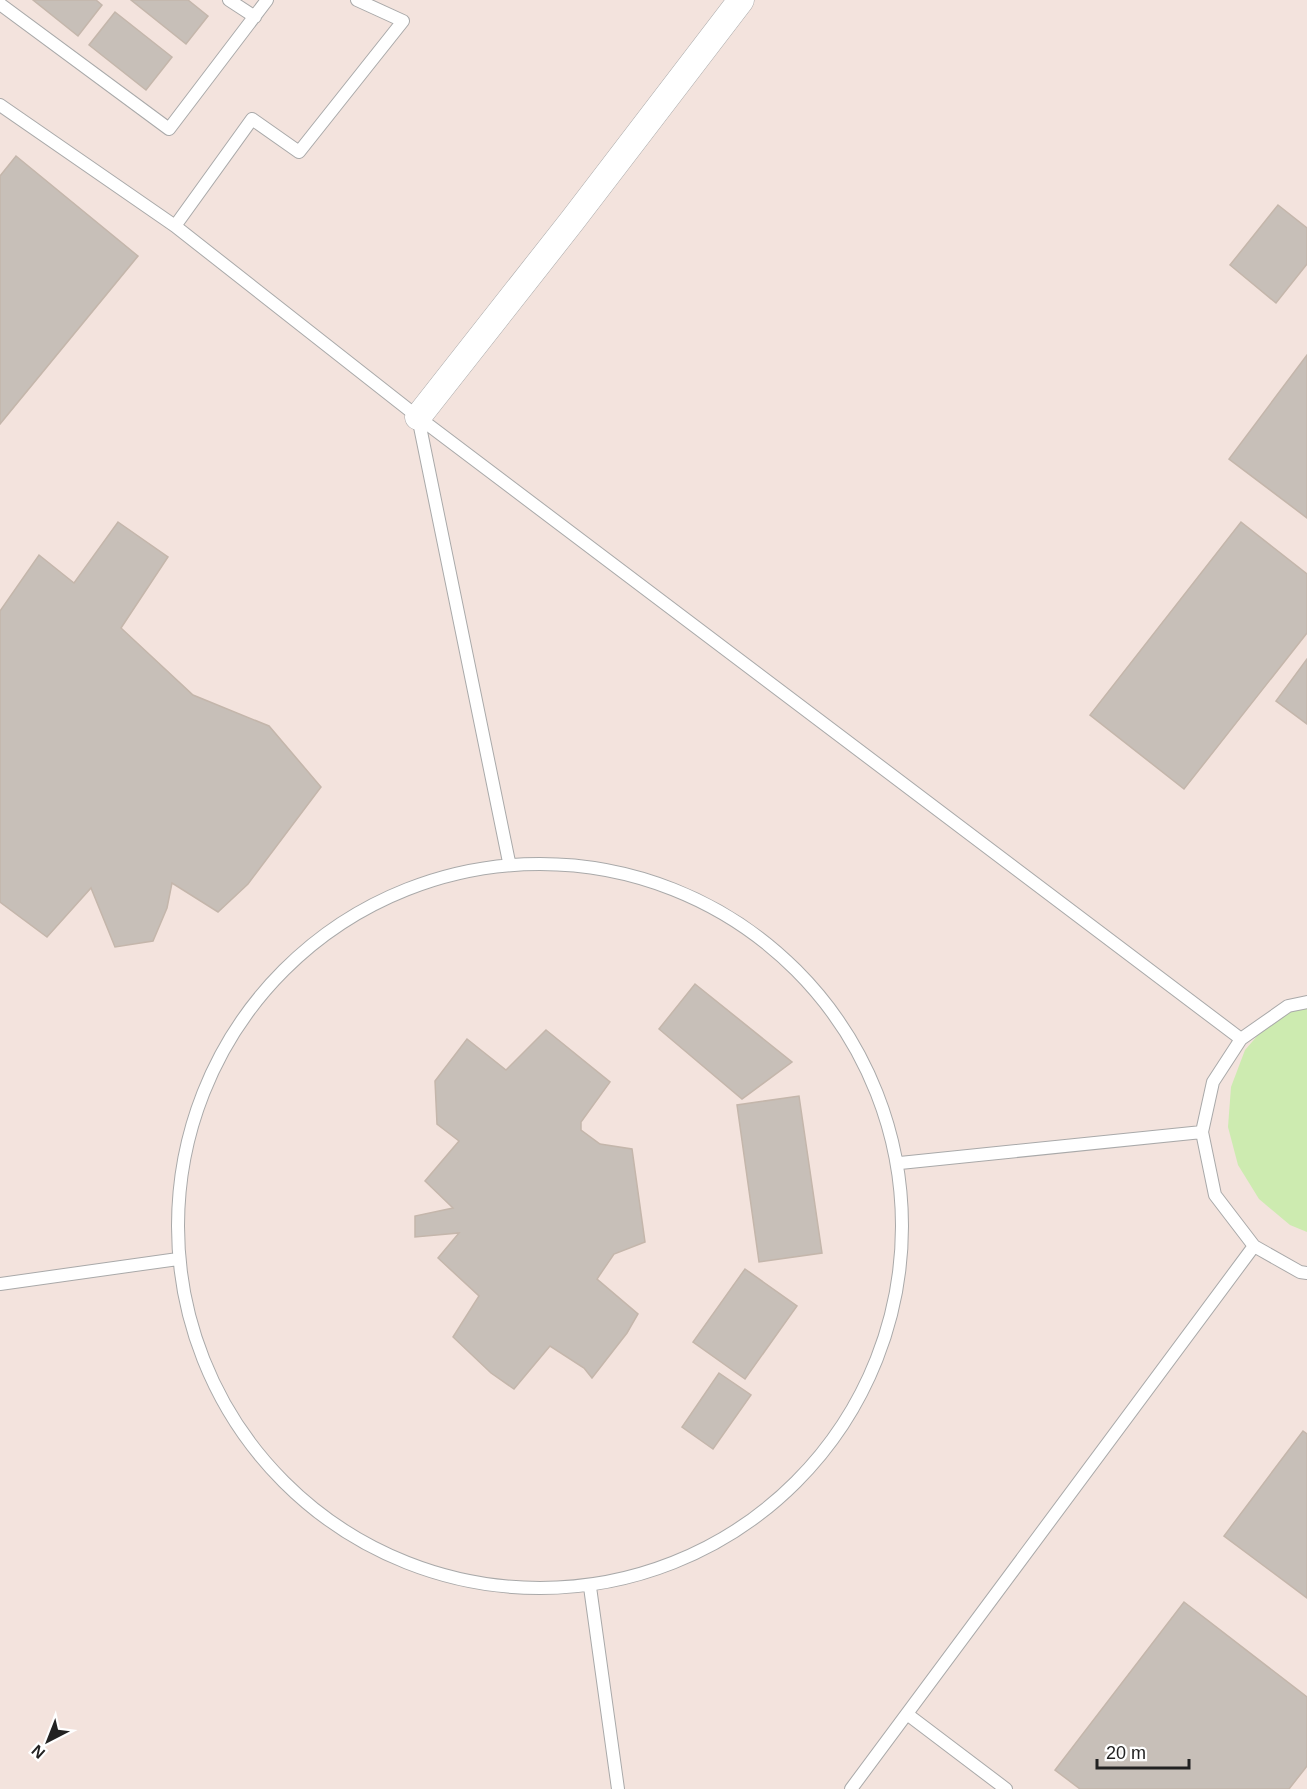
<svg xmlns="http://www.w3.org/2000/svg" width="1307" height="1789" font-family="Arial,sans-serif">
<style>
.military{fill:#f3e3dd}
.grass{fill:#cdebb0}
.building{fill:#c7bfb8;stroke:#c4b6ab;stroke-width:1.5}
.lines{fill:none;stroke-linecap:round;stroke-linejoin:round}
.service-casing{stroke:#a9a9a9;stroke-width:14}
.minor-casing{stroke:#a9a9a9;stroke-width:27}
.service{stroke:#fff;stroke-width:12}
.minor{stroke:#fff;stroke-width:26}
</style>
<rect width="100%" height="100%" fill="#f2efe9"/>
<path class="military" d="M0,0H1307V1789H0Z"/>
<path class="grass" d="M1307,998V1232L1290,1225L1259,1199L1238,1165L1228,1127L1231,1087L1245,1050L1271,1020Z"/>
<path class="building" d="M33,0H96L102,5L78,36Z
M131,0H188L208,16L186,44Z
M115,12L172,57L146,90L89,45Z
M16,156L138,256L0,424V176Z
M1278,205L1307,228V264L1276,303L1230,265Z
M1307,355V518L1229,459Z
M118,522L168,557L121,628L193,695L269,726L321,787L248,884L218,912L172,883L167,908L153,941L115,947L91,888L47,937L0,902V611L39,555L74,583Z
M1241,522L1307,574V633L1184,789L1090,715Z
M1307,659V724L1276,701Z
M695,984L792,1062L742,1099L659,1029Z
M546,1030L610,1082L581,1122V1130L600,1144L632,1149L645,1242L614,1254L597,1279L638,1314L627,1333L592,1378L584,1368L550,1346L514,1389L491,1373L453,1337L479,1296L438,1258L459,1233L415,1237V1216L453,1208L425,1181L459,1141L437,1124L435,1081L467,1039L506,1070Z
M799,1096L822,1253L759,1262L737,1105Z
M745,1269L797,1306L745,1379L693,1342Z
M719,1373L751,1395L713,1449L682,1427Z
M1303,1431L1307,1434V1598L1224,1536Z
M1184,1602L1307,1697V1766L1289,1789H1080L1055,1770Z"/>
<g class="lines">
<defs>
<path id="service" d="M229,0L255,17
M0,4L169,129L267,0
M0,105L175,226L418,417L1241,1039
M175,226L252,119L299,152L403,21L357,0
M418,417L509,862
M178 1226a362 362 0 1 1 724 0a362 362 0 1 1-724 0Z
M1307,1002L1288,1006L1241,1039L1213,1082L1202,1132L1215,1195L1254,1246L1300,1272L1307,1273
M900,1163L1202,1132
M0,1284L178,1259
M590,1587L618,1789
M907,1714L1006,1789
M851,1789L1254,1246"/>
<path id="minor" d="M418,417L572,221L741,0"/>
</defs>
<use href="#service" class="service-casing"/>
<use href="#minor" class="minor-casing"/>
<use href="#service" class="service"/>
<use href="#minor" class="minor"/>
</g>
<g transform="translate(48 1741) rotate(222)" stroke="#ffffff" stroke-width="4.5" paint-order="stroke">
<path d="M0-4.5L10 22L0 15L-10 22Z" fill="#222222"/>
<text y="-9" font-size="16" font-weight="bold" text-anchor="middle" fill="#222222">N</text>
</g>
<path d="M1097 1759v9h92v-9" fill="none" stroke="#222222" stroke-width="3"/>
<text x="1106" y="1759" font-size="18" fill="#222222" stroke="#ffffff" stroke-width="4.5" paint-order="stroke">20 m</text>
</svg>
